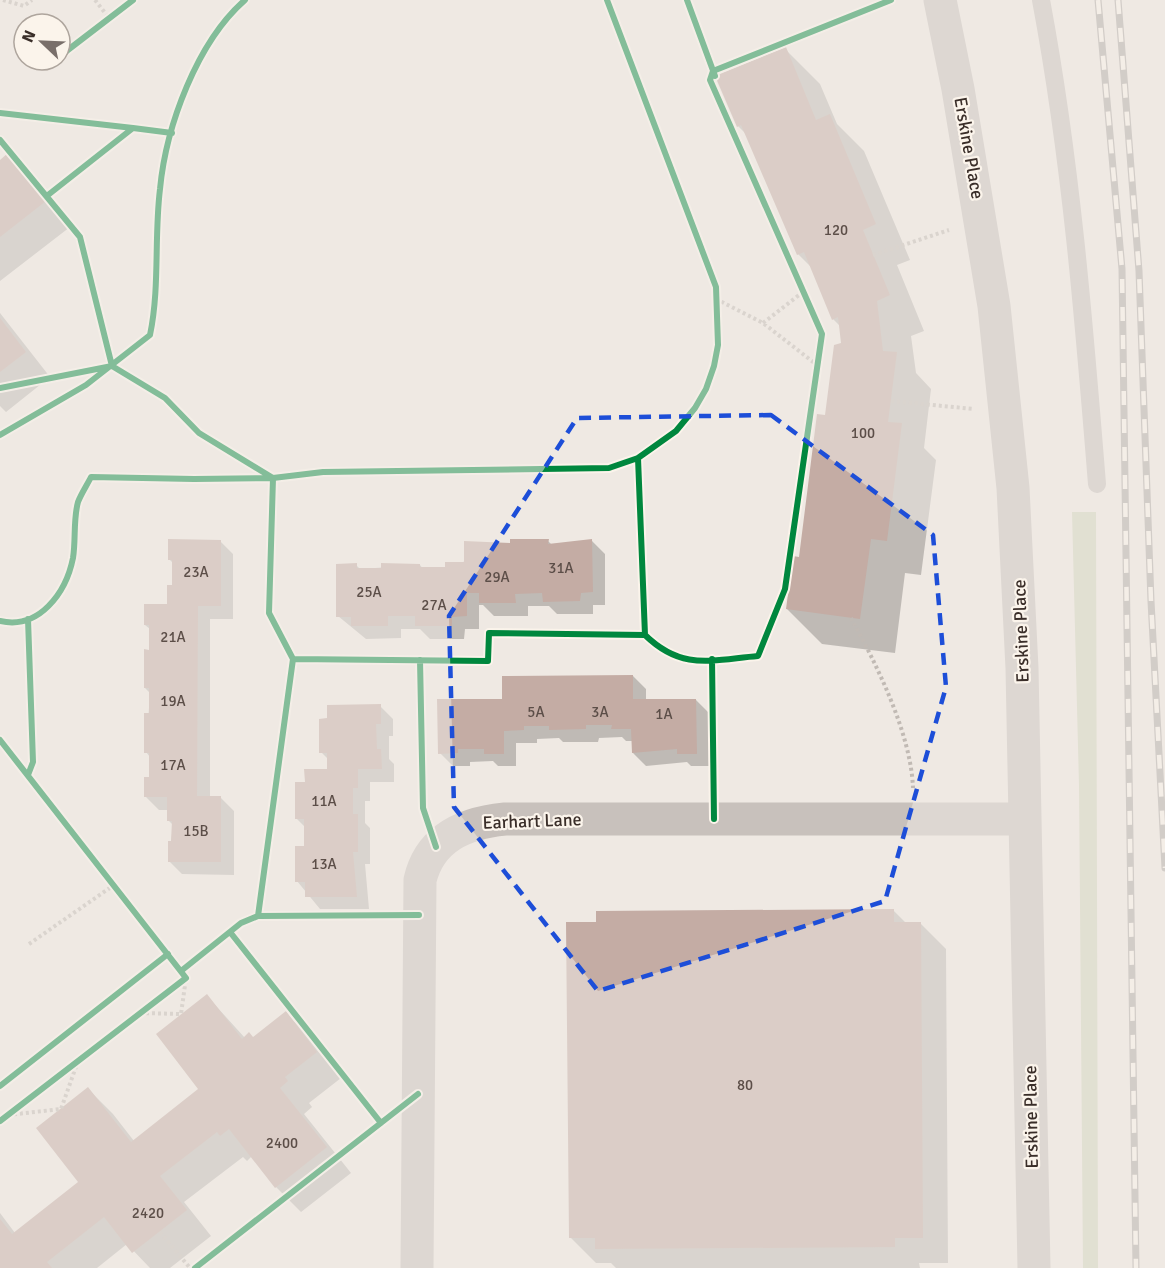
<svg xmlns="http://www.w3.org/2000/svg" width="1165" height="1268" font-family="Signika,sans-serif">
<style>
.green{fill:#d1d5bc}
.shadow{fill:#0003}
.building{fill:#c4aca4}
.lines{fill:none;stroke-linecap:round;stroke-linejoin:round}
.path{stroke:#c1bab4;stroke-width:4;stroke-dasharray:3 3;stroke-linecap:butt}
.service{stroke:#c8c1bc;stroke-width:18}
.minor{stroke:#c8c1bc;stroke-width:33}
.rail-casing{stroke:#b0aaa6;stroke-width:7}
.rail{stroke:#fbf4eb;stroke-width:4.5;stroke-dasharray:14;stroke-linecap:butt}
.cycleway-casing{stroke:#fbf4eb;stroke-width:10}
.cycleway{stroke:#00873e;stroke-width:6}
.marked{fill:none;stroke:#1d4ed8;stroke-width:4.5;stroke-dasharray:12 8;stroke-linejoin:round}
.labels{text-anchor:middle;stroke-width:4.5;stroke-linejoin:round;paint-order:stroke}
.number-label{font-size:15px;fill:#5c4e48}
.street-label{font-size:18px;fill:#3a2e29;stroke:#fbf4eb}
</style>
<rect width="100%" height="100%" fill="#efe9e3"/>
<path class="green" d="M1072,512H1096L1098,1268H1083L1079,785Z"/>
<path class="shadow" d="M785,49L820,84L837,124L864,151L910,260L897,265L924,331L911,336L916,373L931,389L924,448L936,460L921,575L905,573L895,653L822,644L787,609L800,558L826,417L843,344L840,326L833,319L813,269L798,254L747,135L738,126Z
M8,155L33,180L70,227L0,281V161Z
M0,313L50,377L6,412L0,406Z
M220,541L233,554V619H210V798H221L234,811V875L182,874L169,861L173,825L169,821V810H159L146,797L150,778V757L146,752L150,693L145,688L150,651V629L145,625L169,605L173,586L174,564L169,559Z
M548,541L552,545L592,541L605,554V605H593V614H557L549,606H528V616H494L483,605H479V629H465L464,639H430L420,629H401V638L366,639L338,616L356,565L360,569L420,565L423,569L446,568L511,545Z
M633,676L646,689V701L696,700L709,713L710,766H691L687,762L646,766L633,753V741H626L622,737L599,738L598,742H563L559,738L537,739V743H516V766H498L493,761L470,762V766H453L440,753L504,700Z
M380,706L393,719V736H389V759L394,764V782H370V801H365V823L370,828V864H365L369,909H320L297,881L306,847V828L296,818L306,783L329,770V760L321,752Z
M893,910L906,923H920L946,949L948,1263H919L920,1268H616L611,1263H596L570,1237Z
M207,996L245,1038L253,1039L286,1013L311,1039L341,1078L309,1103L312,1107L304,1114L351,1173L301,1212L276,1187L252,1156L247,1161L243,1157L184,1202L211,1236L170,1268H150L127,1244L97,1268H0V1213L15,1233L80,1183L88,1089L113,1114L134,1141L201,1089Z"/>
<path class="building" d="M786,47L816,120L830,114L876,224L863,230L890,295L877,301L883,351L897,352L888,422L902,423L887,541L871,539L860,619L786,609L793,556L799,557L817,414L825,415L834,345L841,343L838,317L832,320L804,252L797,255L741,125L737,127L715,76Z
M8,153L46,201L0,237V160Z
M0,318L26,352L0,372Z
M168,539L221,540V606H198L197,796H221V862H168V841H171L172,821H167V797H144V777H149V753H144V713H149V688H144V649L149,650V625H144V604H167V585H172V560H168Z
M510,539H549L548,544L592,539L593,592L581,593L580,601L543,602L542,593L515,594L516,603H479V593H467V616L452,617V626H415V616H388V626H351V617H336V564L357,563V568H381V563L420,564V567H445V562H464V541L510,543Z
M633,675V699H696L697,754H677V749L632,753L631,729H611L612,725H586V729L549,730V726H524V730L504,731V754H484V749H458V753L438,754L437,699H502V676Z
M381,704V724H376L377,749H381L382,769H358V788H353V814H358V852H353L357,897H305V882H295V846H304V819H295V782H305L304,769H327V753H319V719L327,718V705Z
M894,909V922H921L923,1238H895V1247L595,1249V1238H569L566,922H596V911Z
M207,994L242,1039L249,1032L253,1037L286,1011L317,1052L285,1077L288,1081L280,1088L327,1147L275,1188L229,1129L220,1136L217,1132L160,1176L187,1210L132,1253L104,1217L47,1262L52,1268H0V1219L12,1234L78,1182L36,1128L88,1087L131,1142L198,1089L156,1034Z"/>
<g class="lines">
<path class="path" d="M3,0L24,6L32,0
M95,0L109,18
M873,255L949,230
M716,299L763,323L817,365
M763,323L803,292
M891,401L974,409
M851,618C877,665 911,734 913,788
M29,944L114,885
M140,1013L181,1014L186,978
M8,1115L61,1109L78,1061
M301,1168L310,1178
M160,1232L190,1268"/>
<path class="service" d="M1041,0C1071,160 1084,322 1097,484"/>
<path class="minor" d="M940,0L958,89L994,306L1013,488L1022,668L1034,1268
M417,1268L420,880C430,838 464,823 505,819H1025"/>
<defs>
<path id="rail" d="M1098,0L1122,269L1136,1268
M1118,0L1139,271L1151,601L1165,868"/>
</defs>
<use href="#rail" class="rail-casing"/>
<use href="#rail" class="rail"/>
<defs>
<path id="cycleway" d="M687,0L715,76
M60,56L133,0
M0,113L133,128
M0,140L80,237L112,366
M48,195L133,128L172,133
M0,388L112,366L165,398L199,433L273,478L269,613L293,659L258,916
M0,435L86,385L150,335C160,287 154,238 160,189C166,126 197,42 245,0
M638,458L645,635
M28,619L33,762L28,775
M0,621C39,630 66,593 73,558C76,540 73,520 78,502C81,494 87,485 91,477L194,479L273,478L323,472L609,468L638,458L676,431L695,408L706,389L714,366L718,345L716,287L607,0
M293,659L488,661L489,633L645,635C682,671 711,660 758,656L785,589L822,334L710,80L713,71L891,0
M712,659L714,819
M420,660L423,808L436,847
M0,740L186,978L0,1121
M230,932L381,1123
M181,971L241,923L258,916L419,915
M0,1086L168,954
M195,1268L418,1094"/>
</defs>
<use href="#cycleway" class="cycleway-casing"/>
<use href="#cycleway" class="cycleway"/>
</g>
<path d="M0 0H1165V1268H0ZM771,415L933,535L946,687L885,901L598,991L454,807L449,616L577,418Z" fill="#efe9e3" fill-opacity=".55" fill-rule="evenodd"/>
<path class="marked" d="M771,415L933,535L946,687L885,901L598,991L454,807L449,616L577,418Z"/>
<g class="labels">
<g class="number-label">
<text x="836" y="235">120</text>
<text x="863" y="438">100</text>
<text x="561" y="573">31A</text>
<text x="196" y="577">23A</text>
<text x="497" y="582">29A</text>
<text x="369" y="597">25A</text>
<text x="434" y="610">27A</text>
<text x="173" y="642">21A</text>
<text x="173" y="706">19A</text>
<text x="536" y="717">5A</text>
<text x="600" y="717">3A</text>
<text x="664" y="719">1A</text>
<text x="173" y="770">17A</text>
<text x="324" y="806">11A</text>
<text x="196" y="836">15B</text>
<text x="324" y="869">13A</text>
<text x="745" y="1090">80</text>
<text x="282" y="1148">2400</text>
<text x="148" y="1218">2420</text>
</g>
<g class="street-label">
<text transform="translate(969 148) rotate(80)" y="6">Erskine Place</text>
<text transform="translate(1021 631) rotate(-92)" y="6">Erskine Place</text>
<text transform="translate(532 821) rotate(-2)" y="6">Earhart Lane</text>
<text transform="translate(1031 1117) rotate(-91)" y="6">Erskine Place</text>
</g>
</g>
<g transform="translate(42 42) rotate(293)"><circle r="28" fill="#fbf4eb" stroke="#aea59d" stroke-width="1.5"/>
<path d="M0-4.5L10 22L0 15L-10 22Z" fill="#796f6a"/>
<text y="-9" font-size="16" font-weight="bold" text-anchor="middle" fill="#3a2e29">N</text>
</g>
</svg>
